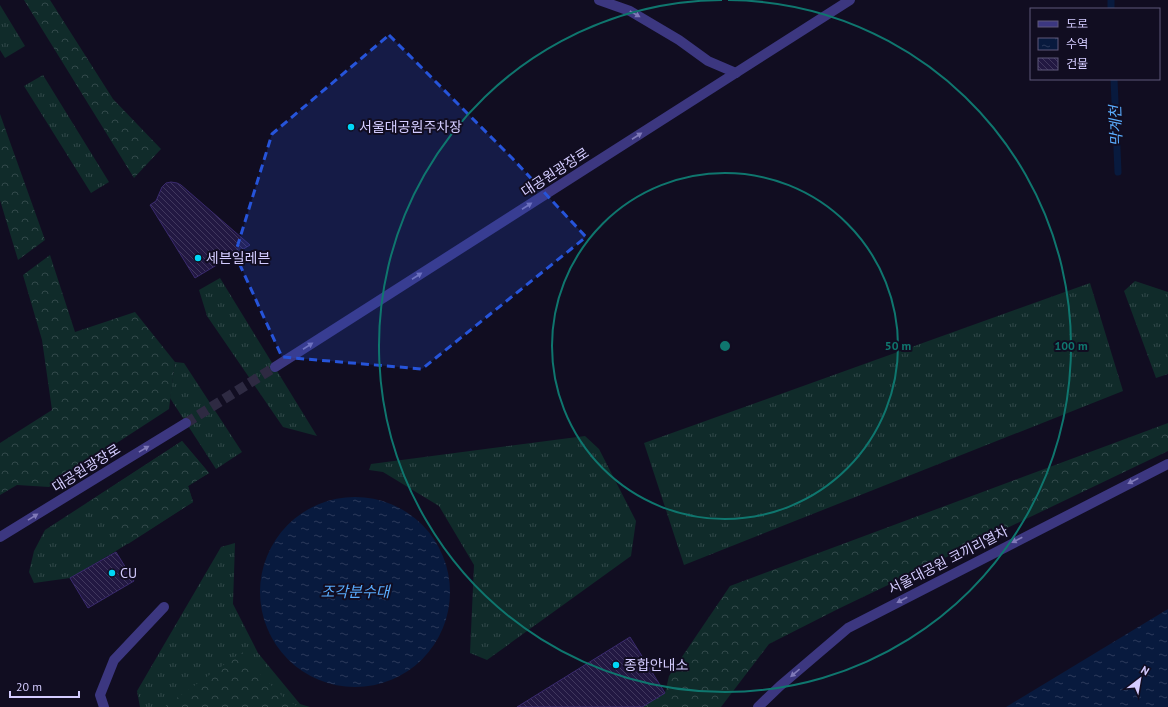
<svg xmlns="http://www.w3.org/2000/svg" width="1168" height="707" font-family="'PT Sans','Noto Sans KR',sans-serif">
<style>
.grass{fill:url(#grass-tufts)}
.forest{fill:url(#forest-crowns)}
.water{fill:url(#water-ripples)}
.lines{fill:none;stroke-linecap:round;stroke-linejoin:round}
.stream{stroke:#081a3e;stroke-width:7}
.building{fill:url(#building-back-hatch);stroke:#3a2a6e}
.tertiary-tunnel{stroke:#2e2a42;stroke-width:10;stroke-dasharray:10 5;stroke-linecap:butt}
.service{stroke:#3c3780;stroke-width:10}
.pedestrian{stroke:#3c3780;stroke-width:10}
.tertiary{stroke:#3c3780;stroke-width:10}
.oneway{fill:#807ab9}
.marked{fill:#2654da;fill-opacity:0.2;stroke:#2654da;stroke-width:3;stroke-dasharray:8 5;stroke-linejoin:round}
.ring{fill:none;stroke:#0f766e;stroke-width:2}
.poi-dot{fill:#00d7f7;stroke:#110d21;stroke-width:1.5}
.labels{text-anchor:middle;stroke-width:4;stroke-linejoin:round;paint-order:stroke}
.poi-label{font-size:14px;fill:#d4ccff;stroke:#110d21;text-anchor:start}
.street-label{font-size:14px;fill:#d4ccff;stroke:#110d21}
.water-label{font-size:15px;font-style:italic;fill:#5aadff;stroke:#110d21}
.centre{fill:#0f766e;stroke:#110d21;stroke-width:2}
.ring-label{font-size:12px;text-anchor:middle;font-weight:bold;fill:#0f766e;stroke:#110d21;stroke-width:4;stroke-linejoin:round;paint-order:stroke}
</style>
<defs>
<pattern id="grass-tufts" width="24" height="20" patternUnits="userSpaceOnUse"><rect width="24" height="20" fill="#102b2a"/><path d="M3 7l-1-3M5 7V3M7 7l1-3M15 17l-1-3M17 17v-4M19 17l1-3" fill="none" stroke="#32494a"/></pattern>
<pattern id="forest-crowns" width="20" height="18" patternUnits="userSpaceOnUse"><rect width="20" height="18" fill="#102b2a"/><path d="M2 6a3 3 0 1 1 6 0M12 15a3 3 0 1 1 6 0" fill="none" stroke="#32494a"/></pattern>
<pattern id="water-ripples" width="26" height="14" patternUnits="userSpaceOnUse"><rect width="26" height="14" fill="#081a3e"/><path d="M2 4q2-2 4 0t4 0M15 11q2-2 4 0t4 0" fill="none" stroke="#2b3a5b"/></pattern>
<pattern id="building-back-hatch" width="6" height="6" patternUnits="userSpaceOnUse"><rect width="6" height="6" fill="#221842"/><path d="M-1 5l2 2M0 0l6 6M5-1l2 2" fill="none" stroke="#41385e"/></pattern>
</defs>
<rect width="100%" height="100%" fill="#110d21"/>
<path class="grass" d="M0,5L25,46L5,58L0,50Z
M43,75L109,182L91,193L24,86Z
M220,278L317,436L283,427L207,316L199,290Z
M1135,281L1168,292V374L1156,378L1124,291Z
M1090,283L1123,391L684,565L644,443Z
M175,362L184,363L242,452L216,469L170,398Z
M585,436L599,449L636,521L631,556L487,660L470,653L474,565L439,506L383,472L369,470L371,464Z
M182,441L209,473L188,486L193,502L116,551L70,578L34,583L29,572L34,551L45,530Z
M235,543L233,604L258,653L300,704L310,707H140L137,691L221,547Z"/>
<path class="forest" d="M24,0H50L113,99L161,149L134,178Z
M0,114L45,240L18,260L0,200Z
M50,255L75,332L135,312L175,362L169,409L49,487L17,485L0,495V443L52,410L42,340L23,275Z
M1168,423V451L838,609L769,644L721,707H642L665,693L669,676L730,586Z
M182,441L209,473L188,486L193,502L128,544L87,503Z
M242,652L260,674L283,697L298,707H164Z"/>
<path class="water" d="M260 592a95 95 0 1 1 190 0a95 95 0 1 1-190 0Z
M1168,609V707H1006Z"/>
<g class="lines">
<path class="stream" d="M1111,0V9
M1114,79L1118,172"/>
</g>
<path class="building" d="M171,182L177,183L181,185L250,245L195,278L150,205L156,201L162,187L166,183Z
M116,552L134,581L88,608L70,578Z
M630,637L665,693L642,707H517Z"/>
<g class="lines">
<path class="tertiary-tunnel" d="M186,423L275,367"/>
<path class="service" d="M599,0L630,11L679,40L708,61L736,73
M758,707L780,686L848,628L1168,464"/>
<path class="pedestrian" d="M104,707L100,695L114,660L164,607"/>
<path class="tertiary" d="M275,367L850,0
M0,537L186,423"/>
</g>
<defs><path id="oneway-solid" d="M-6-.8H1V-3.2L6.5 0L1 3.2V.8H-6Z"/></defs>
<g class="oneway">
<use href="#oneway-solid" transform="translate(635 14) rotate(30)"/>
<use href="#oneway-solid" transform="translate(637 136) rotate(-33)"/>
<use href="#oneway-solid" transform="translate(527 206) rotate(-33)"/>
<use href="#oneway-solid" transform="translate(417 276) rotate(-33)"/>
<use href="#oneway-solid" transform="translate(308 346) rotate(-33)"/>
<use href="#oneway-solid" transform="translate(144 449) rotate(-31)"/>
<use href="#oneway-solid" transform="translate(1133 481) rotate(153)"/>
<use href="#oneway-solid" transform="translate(33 517) rotate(-32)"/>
<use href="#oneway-solid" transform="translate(1017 540) rotate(153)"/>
<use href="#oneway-solid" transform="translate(902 600) rotate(152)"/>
<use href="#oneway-solid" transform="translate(795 673) rotate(140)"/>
</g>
<path class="marked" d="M389,35L512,158L586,237L422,369L282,357L235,254L272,134Z"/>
<g class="ring">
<circle cx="725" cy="346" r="173"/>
<path d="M728 0A346 346 0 1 1 722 0"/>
</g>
<g class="poi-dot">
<circle cx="351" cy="127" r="4"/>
<circle cx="198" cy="258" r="4"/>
<circle cx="112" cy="573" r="4"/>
<circle cx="616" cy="665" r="4"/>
</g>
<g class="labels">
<g class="poi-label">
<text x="359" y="132">서울대공원주차장</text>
<text x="206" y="263">세븐일레븐</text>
<text x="120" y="578">CU</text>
<text x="624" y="670">종합안내소</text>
</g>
<g class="street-label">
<text transform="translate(555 172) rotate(-33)" y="5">대공원광장로</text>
<text transform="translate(86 468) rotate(-32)" y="5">대공원광장로</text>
<text transform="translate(948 560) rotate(-27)" y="5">서울대공원 코끼리열차</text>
</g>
<g class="water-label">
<text transform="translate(1116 126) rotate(-92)" y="5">막계천</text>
<text x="355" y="597">조각분수대</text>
</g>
</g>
<circle cx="725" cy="346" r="6" class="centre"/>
<g class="ring-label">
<text x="898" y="350">50 m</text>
<text x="1071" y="350">100 m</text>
</g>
<rect x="1030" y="8" width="130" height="72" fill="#110d21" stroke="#5f597a"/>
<rect x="1038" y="21" width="20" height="6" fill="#3c3780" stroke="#5f597a"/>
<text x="1066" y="28" font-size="12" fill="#d4ccff">도로</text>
<rect x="1038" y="38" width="20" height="12" fill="url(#water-ripples)" stroke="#5f597a"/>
<text x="1066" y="48" font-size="12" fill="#d4ccff">수역</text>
<rect x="1038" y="58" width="20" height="12" fill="url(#building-back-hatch)" stroke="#5f597a"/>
<text x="1066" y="68" font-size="12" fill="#d4ccff">건물</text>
<g transform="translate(1140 679) rotate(31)" stroke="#110d21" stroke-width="3" paint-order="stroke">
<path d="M0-3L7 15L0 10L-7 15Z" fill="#d4ccff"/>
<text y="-6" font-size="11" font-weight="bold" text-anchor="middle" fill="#d4ccff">N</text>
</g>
<path d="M10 691v6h69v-6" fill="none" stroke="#d4ccff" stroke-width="2"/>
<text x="16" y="691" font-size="12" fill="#d4ccff" stroke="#110d21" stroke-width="3" paint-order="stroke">20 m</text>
</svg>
